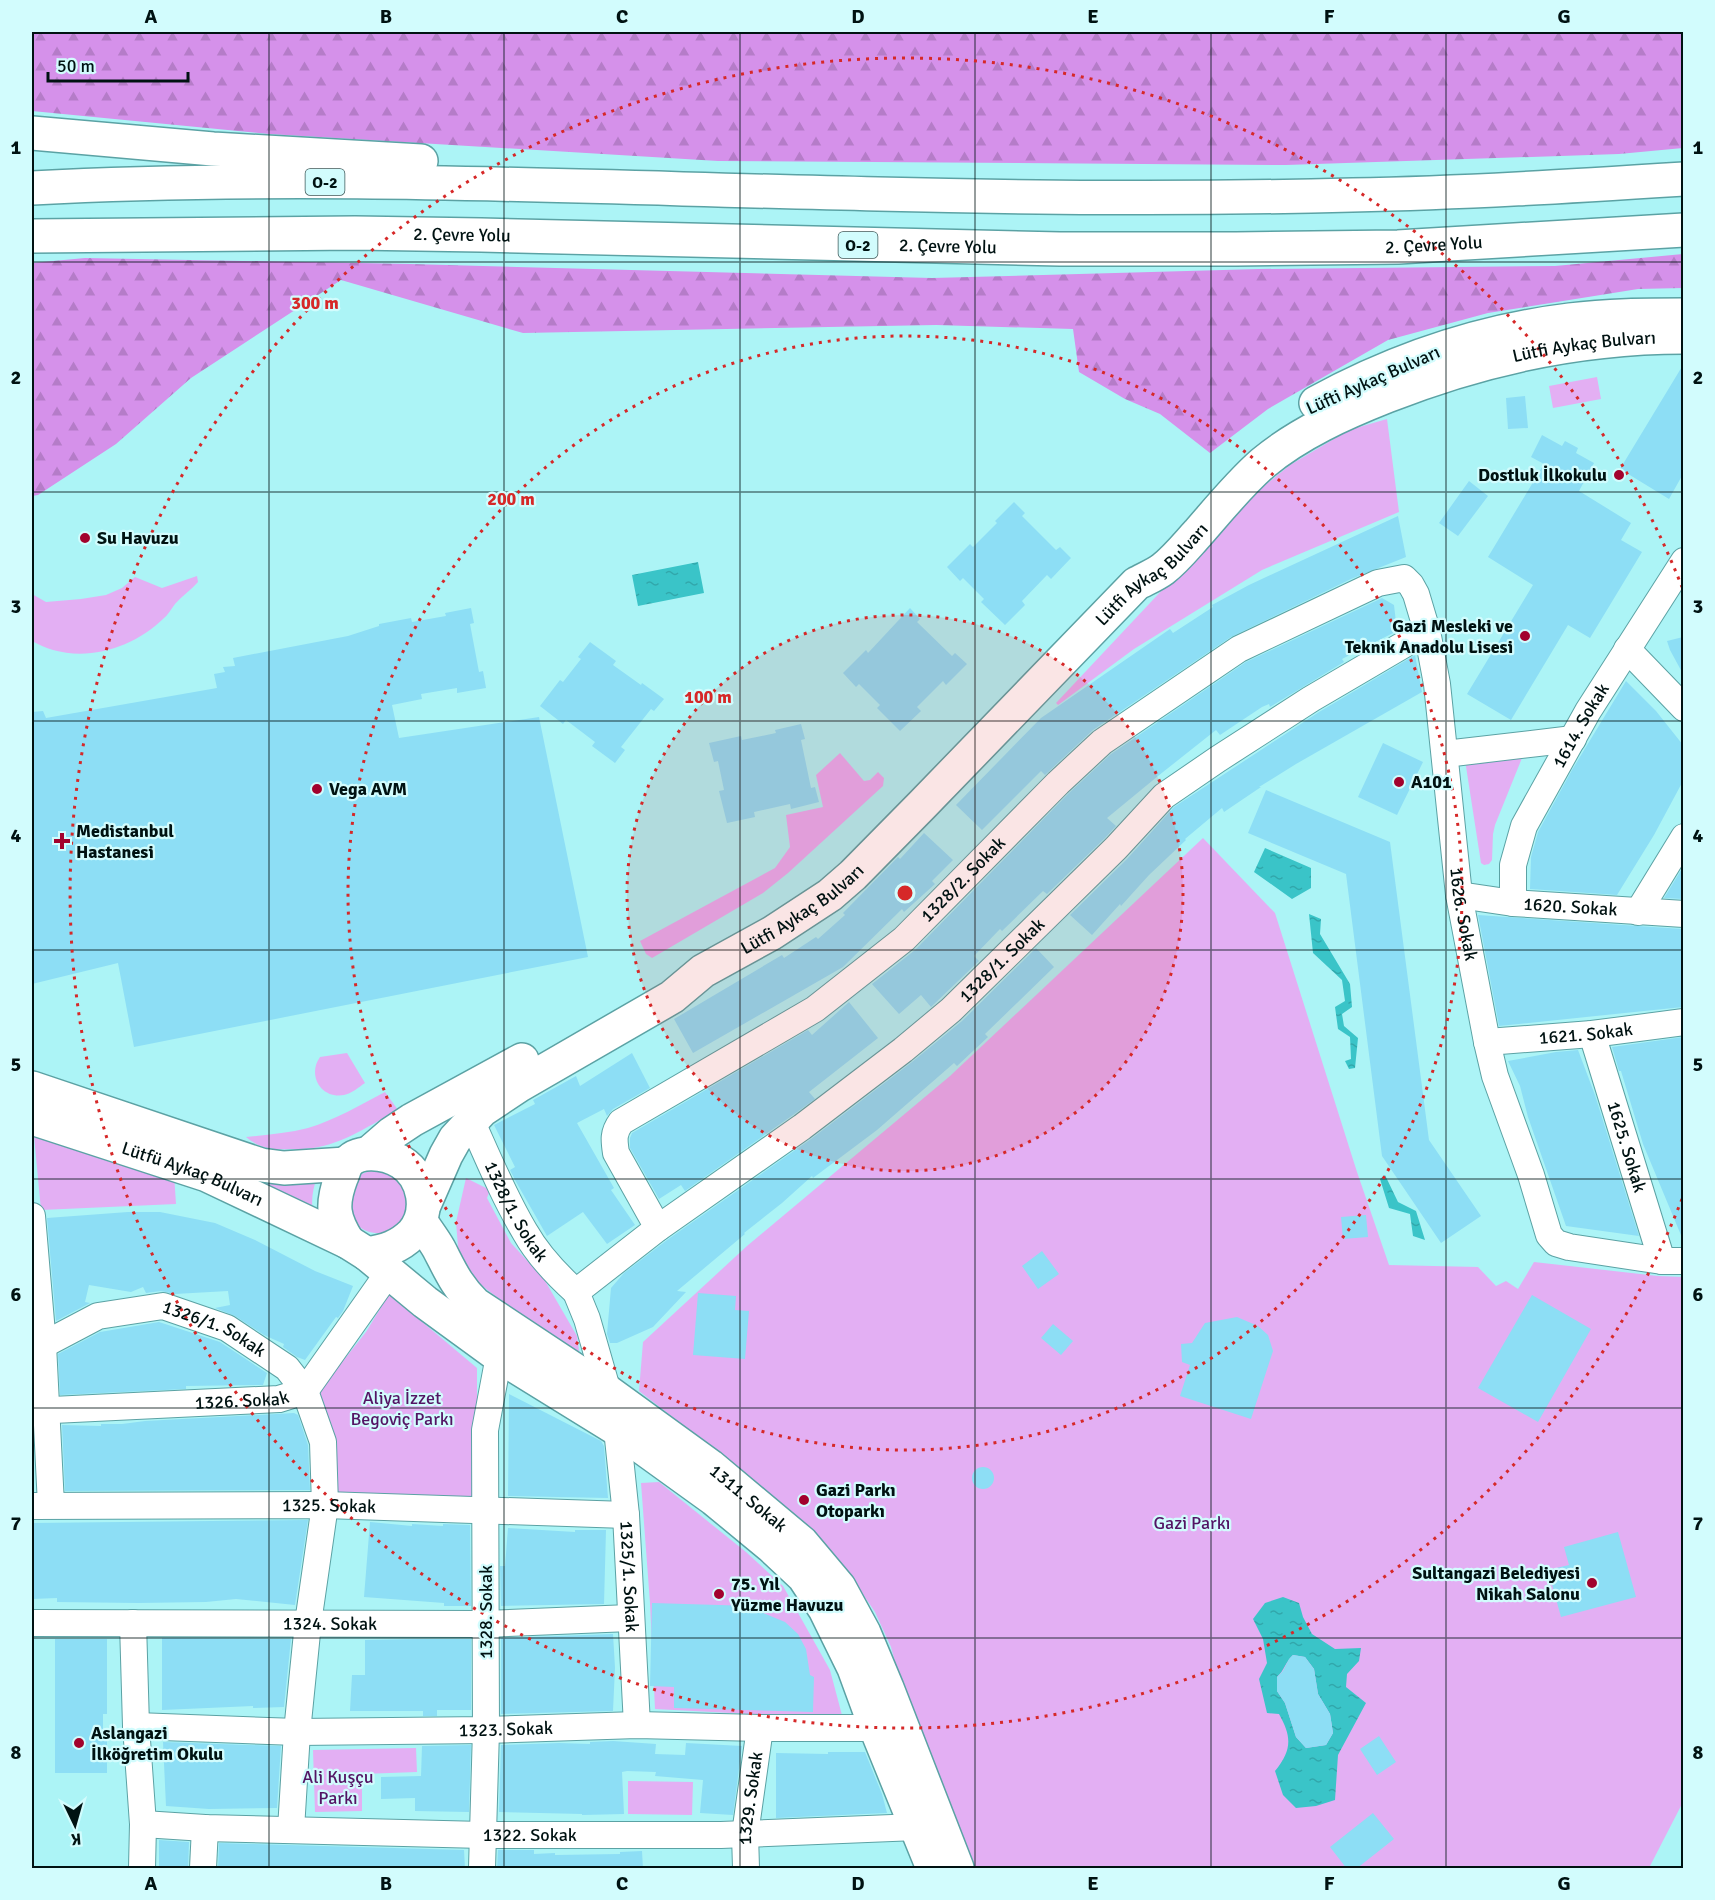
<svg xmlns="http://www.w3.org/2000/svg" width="1715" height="1900" font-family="Signika,sans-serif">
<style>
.green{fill:#e3aff3}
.forest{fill:url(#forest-firs)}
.water{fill:url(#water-ripples);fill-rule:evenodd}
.building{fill:#8ddef5}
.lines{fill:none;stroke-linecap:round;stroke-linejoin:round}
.minor-casing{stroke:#5ba2a4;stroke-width:28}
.major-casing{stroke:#5ba2a4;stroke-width:36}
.highway-casing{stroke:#5ba2a4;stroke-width:36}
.minor{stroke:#fff;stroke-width:26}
.major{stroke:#fff;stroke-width:33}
.highway{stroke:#fff;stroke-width:33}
.grid{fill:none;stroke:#001212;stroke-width:1.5;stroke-opacity:0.55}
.ring{fill:none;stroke:#d62828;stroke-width:3;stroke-dasharray:3 6}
.poi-dot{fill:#a2022d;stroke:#d2fcfd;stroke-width:2}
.labels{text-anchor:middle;stroke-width:4.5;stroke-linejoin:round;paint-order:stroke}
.shield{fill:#d2fcfd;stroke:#3f5858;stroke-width:1.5}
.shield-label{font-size:16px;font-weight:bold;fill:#001212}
.street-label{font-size:18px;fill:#001212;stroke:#d2fcfd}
.poi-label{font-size:18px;font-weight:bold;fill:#001212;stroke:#d2fcfd;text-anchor:start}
.park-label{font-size:18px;fill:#531464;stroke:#d2fcfd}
.centre{fill:#d62828;stroke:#d2fcfd;stroke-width:3}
.ring-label{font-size:18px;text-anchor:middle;font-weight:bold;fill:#d62828;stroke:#d2fcfd;stroke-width:4.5;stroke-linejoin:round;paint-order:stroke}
.neatline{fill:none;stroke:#001212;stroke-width:2}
.grid-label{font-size:20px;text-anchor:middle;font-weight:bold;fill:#001212}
</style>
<defs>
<pattern id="forest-firs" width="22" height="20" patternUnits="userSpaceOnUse" patternTransform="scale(1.5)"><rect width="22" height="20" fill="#d591ea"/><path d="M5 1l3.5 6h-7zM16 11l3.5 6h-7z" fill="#b57cc8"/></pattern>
<pattern id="water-ripples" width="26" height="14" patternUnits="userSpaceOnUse" patternTransform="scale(1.5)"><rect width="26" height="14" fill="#3ac4c8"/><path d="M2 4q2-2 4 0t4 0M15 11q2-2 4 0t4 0" fill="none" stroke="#31a7ab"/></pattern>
</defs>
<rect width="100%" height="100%" fill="#acf4f6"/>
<path class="green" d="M1597,377L1601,399L1553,408L1549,386Z
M1387,419L1399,512L1262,570L1134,649L1058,705L1056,703L1227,521L1259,490L1290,465L1349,430Z
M197,576L198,582C191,590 182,596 175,604C171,609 168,615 163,619C135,646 92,661 53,650C46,648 38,644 32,641V594L46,602L81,599L106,595L122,588L135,577L162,588Z
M840,753L864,781L870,780L878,772L884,778L883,786L788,873L763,893L652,958L646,954L640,941L775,868L790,847L786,815L823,807L816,775Z
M1522,758L1495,825L1493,834L1492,860L1489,864L1484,865L1481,863L1465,760Z
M1203,838L1275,913L1357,1172L1389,1265L1478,1267L1496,1286L1506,1281L1518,1289L1534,1262L1658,1276L1683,1277V1802L1649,1868H972L909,1713L891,1647L875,1612L845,1568L819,1538L761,1486L639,1391L643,1342L747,1246L950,1076Z
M347,1053L365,1083C359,1087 351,1094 344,1095C321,1099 307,1075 320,1057Z
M385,1092L398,1110C372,1124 343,1144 313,1148C305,1149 297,1149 290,1149C272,1150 259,1148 246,1137C267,1135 288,1133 308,1128C335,1120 360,1105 385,1092Z
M34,1136L174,1174L176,1204L41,1210Z
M382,1169L400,1178L410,1206C407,1212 405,1218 401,1223C390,1237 366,1236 355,1223C351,1218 351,1210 350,1205C350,1201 347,1194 348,1191C351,1175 369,1170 382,1169Z
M317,1176C313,1190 310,1201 314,1215L238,1181Z
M466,1178L490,1190L487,1198L511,1243L544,1279L577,1336L580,1358L490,1292L465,1272L459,1259L456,1222Z
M389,1294L477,1368V1504L336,1498L337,1445L316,1395L366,1332Z
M659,1482L746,1552L783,1586L830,1670L843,1719L655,1709L650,1603L641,1483Z
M416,1748L417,1772L362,1774V1811L315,1812L313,1750Z
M628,1781L693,1782L692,1815L628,1814Z"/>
<path class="forest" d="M32,32H1683V148L1619,154L1286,165L718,161L269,134L32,111Z
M1683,254V288L1638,289L1488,313L1388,340L1268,409L1210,453L1160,414L1125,399L1079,372L1073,329L936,325L523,333L341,280L191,378L116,444L38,495L32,496V263L85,258L410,264L932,278L1259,269L1555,266Z"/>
<path class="water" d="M698,562L704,593L638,606L632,575Z
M1265,848L1311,868V888L1292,899L1254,872Z
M1309,914L1321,919L1320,934L1350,984L1352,1007L1342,1014L1344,1026L1358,1038L1355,1068L1349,1069L1345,1061L1351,1059L1350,1037L1338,1029L1335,1007L1345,1001L1342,980L1313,953Z
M1385,1175L1398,1202L1416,1211L1425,1240L1413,1236L1410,1214L1389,1208L1380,1179Z
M1283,1597L1299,1603L1303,1617L1312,1634L1335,1649L1361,1648L1359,1661L1347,1674L1346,1687L1366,1703L1338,1755L1335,1800L1316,1806L1296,1808L1283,1795L1275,1771C1292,1750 1292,1737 1279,1714L1267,1713L1259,1679L1267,1663L1263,1639L1253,1619L1265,1603ZM1293,1655L1305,1657L1314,1669L1318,1694L1330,1714L1333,1733L1326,1745L1306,1748L1296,1737L1285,1703L1277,1691V1677C1284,1671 1286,1661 1293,1655Z"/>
<path class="building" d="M1683,365V474L1669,499L1620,469Z
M1525,396L1528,428L1508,429L1506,398Z
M1542,435L1562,446L1565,441L1578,448L1576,453L1594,463L1579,491L1631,523L1621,540L1642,552L1590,638L1568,625L1511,720L1467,694L1533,585L1488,557L1544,464L1531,457Z
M1469,481L1488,496L1458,536L1439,523Z
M1014,502L1025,513L1022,516L1056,550L1060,547L1071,558L1051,579L1047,575L1022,601L1025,605L1005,625L981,602L984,599L963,578L960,581L947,567L970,544L973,547L997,523L995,521Z
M1398,516L1406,557L1351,579L1231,637L1093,730L1045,775L1041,771L982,830L956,805L1041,718L1170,629L1173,633L1213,607L1212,605L1249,585Z
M1382,598L1394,605L1397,631L1342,659L1344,662L1270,707L1269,704L1262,707L1220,735L1216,730L1158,776L1107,818L1116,826L1105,838L1047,894L1043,891L1002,931L1000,929L974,956L979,961L931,1007L921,995L899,1014L872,984L915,950L1068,794L1111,754L1246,662Z
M471,608L474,623L470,624L479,672L483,671L486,688L457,693V688L421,694L422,699L392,705L399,738L539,717L588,957L134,1047L118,963L32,984V712L43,711L46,718L217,688L214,674L225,672L223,667L235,666L233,658L348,636L379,626V624L411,618L412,622L446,616L445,613Z
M910,608L920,619L917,622L952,656L955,653L967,664L946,685L943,681L917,707L921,711L900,731L877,708L880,705L859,684L856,687L843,673L866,650L868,653Z
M1683,637V674L1670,650L1667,641Z
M590,642L616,661L613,665L641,685L642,683L664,699L654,711L651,709L621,747L625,750L615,763L592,746L595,742L566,720L563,724L540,706L560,680L563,682L581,659L578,657Z
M1415,655L1422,692L1296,764L1259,787H1261L1224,812L1222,808L1185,839L1186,840L1149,875L1121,906L1120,904L1092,935L1070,915L1127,859L1174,807L1319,712Z
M1626,681L1656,711L1683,745V781L1654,835L1617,895L1530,889L1531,857L1538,832L1572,770Z
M801,724L805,739L801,740L811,788L815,787L819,802L791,809L790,804L754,812L755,817L727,823L719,791L724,790L718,761L714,762L709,743L741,736L742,740L776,733L775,730Z
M1383,743L1423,762L1397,815L1358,797Z
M1266,790L1390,842L1429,1140L1481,1216L1441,1243L1382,1156L1346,874L1248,833Z
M924,833L953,860L932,881L935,884L904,912L902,909L843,967L693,1053L674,1019L782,955L784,958L816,937L818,939L845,915L843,913L898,857L900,859Z
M1683,867V899L1664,898Z
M1478,915L1683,929V1007L1499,1026Z
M1036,948L1054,967L985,1034L988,1037L957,1066L954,1063L877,1130L813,1178L812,1176L782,1203L744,1233L745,1234L677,1291L686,1292L653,1327L617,1343H610L607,1334L611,1288L624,1273L667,1240L811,1139L912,1062L962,1021Z
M849,1002L878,1038L809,1092L815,1099L793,1115L685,1191L681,1185L659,1199L630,1148V1138L632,1133L808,1030L812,1035Z
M1683,1037V1240L1643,1144L1621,1071H1619L1612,1047Z
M1578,1050L1595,1095L1639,1236L1566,1226L1528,1117L1520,1086L1508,1061L1556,1052Z
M632,1053L650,1088L613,1109L607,1116L604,1109L577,1123L614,1188L611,1190L635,1225L607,1244L583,1212L547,1236L515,1180L510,1170L515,1167L494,1125L535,1104L533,1100L576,1076L580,1086Z
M128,1212H160L215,1223L255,1240L315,1271L353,1286L343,1311L338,1318L336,1317L305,1360L297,1357L283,1347L284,1344L264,1335L235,1316L215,1308L230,1305L228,1291L175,1294L161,1291L146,1293L143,1287L131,1292L89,1285L85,1302L90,1303L56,1321L47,1218Z
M1366,1215L1368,1237L1343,1239L1341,1217Z
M1042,1251L1059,1274L1038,1289L1022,1266Z
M698,1293L736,1296L735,1310L749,1311L745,1359L693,1355Z
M1532,1295L1591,1329L1538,1422L1478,1388Z
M1237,1317L1258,1326L1268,1335L1273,1351L1251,1419L1180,1396L1190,1365L1182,1362L1181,1344L1192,1343L1205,1323Z
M159,1322L220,1342L267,1373L263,1385L186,1386V1389L60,1395L58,1354L100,1332Z
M1053,1324L1073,1341L1061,1355L1041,1338Z
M509,1394L601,1441L604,1446L608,1498L508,1496Z
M294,1413L298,1415L308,1445L310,1490L65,1491L62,1425L101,1426V1424H122L145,1421Z
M972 1478a11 11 0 1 1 22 0a11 11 0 1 1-22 0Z
M308,1520L295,1605L236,1599L206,1602L138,1603L57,1602V1598L32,1599V1523Z
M370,1522L412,1526V1524L443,1526V1524L470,1525L471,1606H444V1603L364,1597Z
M508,1528L575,1532V1530H606L604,1604L501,1606L500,1566H505Z
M1618,1532L1636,1597L1561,1617L1548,1570L1569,1565L1564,1547Z
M652,1603L752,1606V1610H756L785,1622L798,1634L806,1649L810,1675L814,1677L813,1712L674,1708V1687L650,1686Z
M613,1634L615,1668L613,1711L501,1714V1638Z
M162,1638L291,1639L284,1707L253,1708V1706L162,1710Z
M55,1639H107V1714H103V1731H107V1773H55Z
M418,1639H471V1710H437V1716H423V1711H350L352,1675H365V1640Z
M1293,1655L1305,1657L1314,1669L1318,1694L1330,1714L1333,1733L1326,1745L1306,1748L1296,1737L1285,1703L1277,1691V1677L1283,1671L1289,1659Z
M1379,1736L1396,1762L1377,1775L1360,1749Z
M613,1741L656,1744L655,1754L685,1755L686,1743L742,1746L733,1815L700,1813L703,1780L655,1776L656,1772L627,1771L622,1772L624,1814L582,1815V1814L499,1812L501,1745L559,1743L590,1744V1742Z
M163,1742L281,1746L277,1808L209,1809L166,1806Z
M471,1745L469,1812L415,1811V1798L381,1799V1777L421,1776L422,1746Z
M828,1752H865L882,1794L887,1813L776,1818V1753L828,1754Z
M1373,1813L1394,1839L1356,1869H1347L1330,1847Z
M159,1840L189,1842L188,1869H159Z
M219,1843L464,1850L465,1869H218Z
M498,1850H534V1854L555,1853V1855L620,1854V1852L642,1851L643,1869H497Z"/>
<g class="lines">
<defs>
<g id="minor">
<path d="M1627,649L1684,708"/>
<path d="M1445,754L1573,739"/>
<path id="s1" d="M1459,895L1513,903L1684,914"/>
<path id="s2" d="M1513,903V865L1524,826L1588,711L1684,561"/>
<path d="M1638,912L1684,837"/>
<path id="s3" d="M1592,1034L1662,1261"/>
<path id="s4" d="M1487,1042L1592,1034L1684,1022"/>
<path id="s5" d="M471,1120C488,1158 504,1197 525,1232C538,1255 557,1275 576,1292L658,1228L802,1127L903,1050L951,1010L1116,848L1164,796L1218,759L1311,699L1427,631"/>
<path d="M32,1216L43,1345L51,1505"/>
<path id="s6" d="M658,1228L616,1153C614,1140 613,1133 621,1122L815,1009L904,939L1058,783L1102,742L1239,649L1378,583L1404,578L1411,585L1416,594L1427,631L1437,684L1459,895L1487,1042L1495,1076L1531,1175L1549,1235L1556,1243L1569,1247L1662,1261H1684"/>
<path d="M576,1292L587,1319L608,1392"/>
<path id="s7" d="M43,1345L98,1316L163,1306L227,1328L287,1368L305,1391L323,1442L325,1505L308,1623L297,1732L291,1829"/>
<path id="s8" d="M32,1411L279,1399L305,1391L389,1272"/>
<path id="s9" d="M617,1429L626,1515L637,1725"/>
<path id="s10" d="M32,1506L325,1505L626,1515"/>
<path id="s11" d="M32,1623L486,1624L630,1618"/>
<path d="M133,1623L136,1726L143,1824L142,1868"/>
<path id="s12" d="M136,1726L297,1732L486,1730L637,1725L760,1728H876"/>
<path id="s13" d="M143,1824L205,1828L483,1835H721L917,1827"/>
<path d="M203,1868L205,1828"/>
<path d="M482,1868L486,1730L485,1430L499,1356"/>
<path id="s14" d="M746,1868L745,1834L760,1728"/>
</g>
<g id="major">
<path d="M1316,403C1395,360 1480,331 1570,320C1607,315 1646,315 1684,315"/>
<path d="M32,1088L261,1165L284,1168L346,1164"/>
<path id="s15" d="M32,1118L207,1175L348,1242L367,1254L425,1302L499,1356L617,1429L714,1499L771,1546L804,1577L825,1609L854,1668L876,1728L933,1868"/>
<path d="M369,1153L391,1134L412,1120L522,1060"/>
<path id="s16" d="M425,1203L446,1155L455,1139L482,1110L518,1086L672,997L703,971L772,933L830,895L853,875L922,805L1136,584C1145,579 1155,575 1163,569C1176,559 1187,545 1198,533C1219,509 1239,484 1263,463C1299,433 1344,413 1387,396C1483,358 1579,337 1684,337"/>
<path id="s17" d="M421,1222C427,1231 434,1240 439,1249C451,1272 456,1285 475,1304L608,1392L710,1466L802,1543L839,1587L864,1633L887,1688L957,1868"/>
<path d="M348,1242C333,1218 331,1205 341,1178C343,1174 344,1169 346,1165C357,1148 386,1153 401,1162C425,1177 431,1213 412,1234C399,1247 385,1251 367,1254"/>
</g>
<g id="highway">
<path d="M32,133L213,149L421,161"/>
<path d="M32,188C314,173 596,188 878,194C1036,198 1194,199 1352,195C1462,193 1573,186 1684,179"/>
<path id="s18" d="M32,236L355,233L481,235L1060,249H1236L1398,247L1684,230"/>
</g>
</defs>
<use href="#minor" class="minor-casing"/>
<use href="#major" class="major-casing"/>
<use href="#highway" class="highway-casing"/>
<use href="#minor" class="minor"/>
<use href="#major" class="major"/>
<use href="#highway" class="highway"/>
</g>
<path class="grid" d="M269,32V1868M504,32V1868M740,32V1868M975,32V1868M1211,32V1868M1446,32V1868M32,262H1684M32,492H1684M32,721H1684M32,950H1684M32,1179H1684M32,1408H1684M32,1638H1684"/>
<circle cx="905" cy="893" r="278" fill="#d62828" fill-opacity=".12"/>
<g class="ring">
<circle cx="905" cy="893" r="278"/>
<circle cx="905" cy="893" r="557"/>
<path d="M1682 1199A835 835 0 1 1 1682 587"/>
</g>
<g class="poi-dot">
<circle cx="1619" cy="475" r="6"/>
<circle cx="85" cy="538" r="6"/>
<circle cx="1525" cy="636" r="6"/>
<circle cx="1399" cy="782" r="6"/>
<circle cx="317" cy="789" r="6"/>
<path d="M59 832h6v6h6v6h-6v6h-6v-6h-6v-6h6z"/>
<circle cx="804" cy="1500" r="6"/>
<circle cx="1592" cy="1583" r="6"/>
<circle cx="719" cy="1594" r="6"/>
<circle cx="79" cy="1743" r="6"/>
</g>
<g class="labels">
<g class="shield">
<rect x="305.5" y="169" width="39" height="26" rx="4.5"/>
<rect x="838.5" y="232" width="39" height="26" rx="4.5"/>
</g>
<g class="shield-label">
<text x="325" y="188">O-2</text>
<text x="858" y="251">O-2</text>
</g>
<g class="street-label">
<text dy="6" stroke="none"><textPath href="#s18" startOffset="430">2. Çevre Yolu</textPath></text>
<text dy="6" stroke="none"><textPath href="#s18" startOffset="1402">2. Çevre Yolu</textPath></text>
<text dy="6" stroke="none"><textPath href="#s18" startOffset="916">2. Çevre Yolu</textPath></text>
<text dy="6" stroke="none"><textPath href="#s16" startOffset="1479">Lütfi Aykaç Bulvarı</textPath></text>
<text transform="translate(1373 380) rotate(-24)" y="6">Lüfti Aykaç Bulvarı</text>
<text dy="6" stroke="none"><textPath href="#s16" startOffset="975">Lütfi Aykaç Bulvarı</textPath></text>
<text dy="6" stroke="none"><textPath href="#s2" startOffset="194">1614. Sokak</textPath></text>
<text dy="6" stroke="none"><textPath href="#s6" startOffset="540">1328/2. Sokak</textPath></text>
<text dy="6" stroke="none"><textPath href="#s16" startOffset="489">Lütfi Aykaç Bulvarı</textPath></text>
<text dy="6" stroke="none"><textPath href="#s1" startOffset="112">1620. Sokak</textPath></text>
<text dy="6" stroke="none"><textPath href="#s6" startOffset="1426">1626. Sokak</textPath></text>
<text dy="6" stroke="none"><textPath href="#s5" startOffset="744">1328/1. Sokak</textPath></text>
<text dy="6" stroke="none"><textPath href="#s4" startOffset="99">1621. Sokak</textPath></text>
<text dy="6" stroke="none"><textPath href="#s3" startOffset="118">1625. Sokak</textPath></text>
<text dy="6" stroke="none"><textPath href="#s15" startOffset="170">Lütfü Aykaç Bulvarı</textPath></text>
<text dy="6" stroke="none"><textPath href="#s5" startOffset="102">1328/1. Sokak</textPath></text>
<text dy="6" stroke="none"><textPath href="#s7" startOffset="184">1326/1. Sokak</textPath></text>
<text dy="6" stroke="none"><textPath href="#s8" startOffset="210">1326. Sokak</textPath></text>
<text dy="6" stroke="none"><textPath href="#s17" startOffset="434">1311. Sokak</textPath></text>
<text dy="6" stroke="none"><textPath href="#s10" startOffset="297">1325. Sokak</textPath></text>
<text dy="6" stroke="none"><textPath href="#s9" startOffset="148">1325/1. Sokak</textPath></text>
<text transform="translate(486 1612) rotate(-90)" y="6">1328. Sokak</text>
<text dy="6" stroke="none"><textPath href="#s11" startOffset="298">1324. Sokak</textPath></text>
<text dy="6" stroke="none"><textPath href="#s12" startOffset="370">1323. Sokak</textPath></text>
<text dy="6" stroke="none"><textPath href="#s14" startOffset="70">1329. Sokak</textPath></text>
<text dy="6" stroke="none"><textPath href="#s13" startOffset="387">1322. Sokak</textPath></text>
</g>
<g class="poi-label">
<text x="1607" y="481" text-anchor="end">Dostluk İlkokulu</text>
<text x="97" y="544">Su Havuzu</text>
<text x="1513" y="632" text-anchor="end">Gazi Mesleki ve<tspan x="1513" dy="21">Teknik Anadolu Lisesi</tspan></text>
<text x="1411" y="788">A101</text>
<text x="329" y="795">Vega AVM</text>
<text x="76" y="837">Medistanbul<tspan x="76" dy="21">Hastanesi</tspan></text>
<text x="816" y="1496">Gazi Parkı<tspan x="816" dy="21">Otoparkı</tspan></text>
<text x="1580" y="1579" text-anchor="end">Sultangazi Belediyesi<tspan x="1580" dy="21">Nikah Salonu</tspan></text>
<text x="731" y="1590">75. Yıl<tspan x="731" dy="21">Yüzme Havuzu</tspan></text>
<text x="91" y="1739">Aslangazi<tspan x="91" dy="21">İlköğretim Okulu</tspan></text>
</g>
<g class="park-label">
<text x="402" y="1404">Aliya İzzet<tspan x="402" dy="21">Begoviç Parkı</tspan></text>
<text x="1192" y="1529">Gazi Parkı</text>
<text x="338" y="1783">Ali Kuşçu<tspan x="338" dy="21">Parkı</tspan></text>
</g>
</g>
<circle cx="905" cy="893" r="9" class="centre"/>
<g class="ring-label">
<text x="315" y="309">300 m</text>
<text x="511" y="505">200 m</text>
<text x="708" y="703">100 m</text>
</g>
<rect width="1715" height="1900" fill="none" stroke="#d2fcfd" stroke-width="66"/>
<g transform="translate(75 1825) rotate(175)" stroke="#d2fcfd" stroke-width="4.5" paint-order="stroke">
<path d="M0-4.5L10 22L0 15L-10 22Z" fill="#001212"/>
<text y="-9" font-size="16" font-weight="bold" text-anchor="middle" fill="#001212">K</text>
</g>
<path d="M48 72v9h140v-9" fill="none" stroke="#001212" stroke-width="3"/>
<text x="57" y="72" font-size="18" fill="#001212" stroke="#d2fcfd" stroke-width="4.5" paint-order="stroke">50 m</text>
<rect x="33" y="33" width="1649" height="1834" class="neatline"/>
<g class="grid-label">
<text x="151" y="23">A</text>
<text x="386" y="23">B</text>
<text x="622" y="23">C</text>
<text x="858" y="23">D</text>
<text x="1093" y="23">E</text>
<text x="1329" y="23">F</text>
<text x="1564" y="23">G</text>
<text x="16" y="154">1</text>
<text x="1698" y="154">1</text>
<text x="16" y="384">2</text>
<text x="1698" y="384">2</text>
<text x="16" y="613">3</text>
<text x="1698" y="613">3</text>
<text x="16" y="842">4</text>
<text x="1698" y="842">4</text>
<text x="16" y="1071">5</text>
<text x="1698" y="1071">5</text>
<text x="16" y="1301">6</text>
<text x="1698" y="1301">6</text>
<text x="16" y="1530">7</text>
<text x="1698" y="1530">7</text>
<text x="16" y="1759">8</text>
<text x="1698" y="1759">8</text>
<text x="151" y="1890">A</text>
<text x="386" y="1890">B</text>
<text x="622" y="1890">C</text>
<text x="858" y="1890">D</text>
<text x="1093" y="1890">E</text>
<text x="1329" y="1890">F</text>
<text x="1564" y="1890">G</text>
</g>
</svg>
